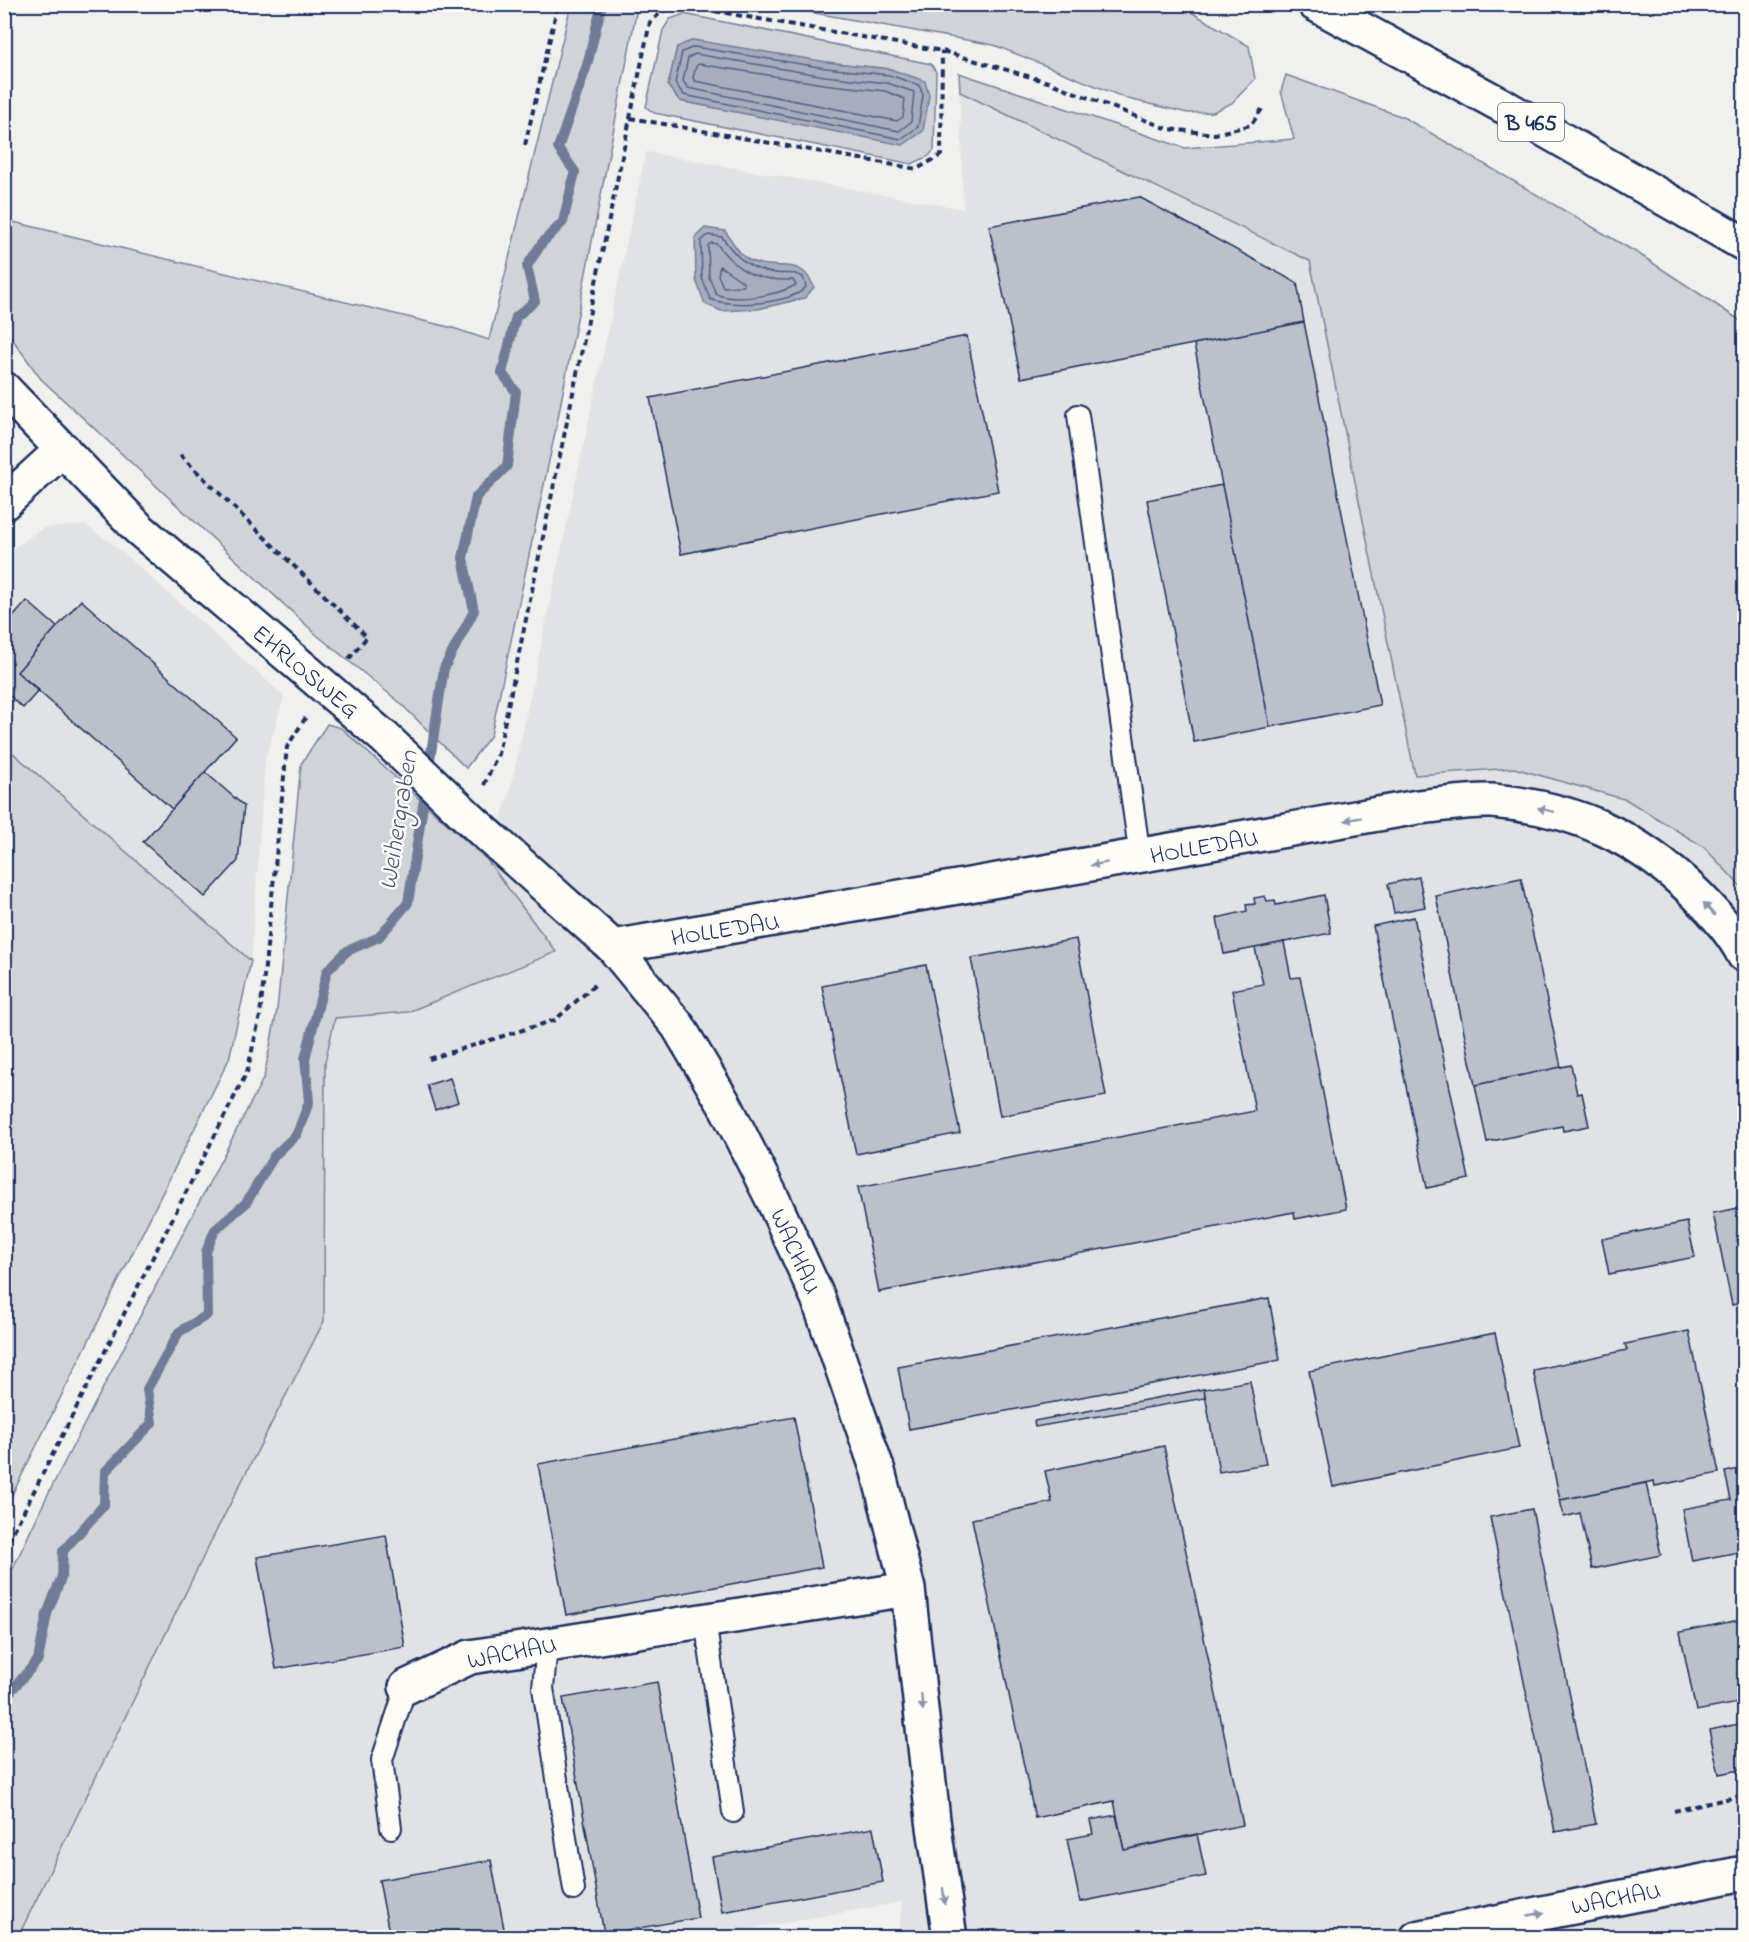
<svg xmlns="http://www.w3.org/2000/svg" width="1749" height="1942" font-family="'Indie Flower',sans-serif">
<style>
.built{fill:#e0e2e3;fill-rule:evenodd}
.green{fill:#d0d3d8;stroke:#76819b;stroke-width:1.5;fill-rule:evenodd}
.water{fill:#a7adbd;stroke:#6f7b97;stroke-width:1.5}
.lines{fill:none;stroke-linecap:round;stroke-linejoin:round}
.shore{stroke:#536184;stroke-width:1.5}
.stream{stroke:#6f7b97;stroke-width:10}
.building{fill:#bbc0ca;stroke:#1b2f5e;stroke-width:1.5}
.service-casing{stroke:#1b2f5e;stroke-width:24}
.minor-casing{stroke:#1b2f5e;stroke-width:38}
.primary-casing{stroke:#1b2f5e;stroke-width:38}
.path{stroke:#1b2f5e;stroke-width:4;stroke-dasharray:6 4.5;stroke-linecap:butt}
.service{stroke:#fdfcf7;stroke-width:20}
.minor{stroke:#fdfcf7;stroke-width:33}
.primary{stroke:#fdfcf7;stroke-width:33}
.oneway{fill:#8c96aa}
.labels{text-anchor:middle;stroke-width:5;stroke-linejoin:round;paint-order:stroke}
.shield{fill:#fdfcf7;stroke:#5f6c8c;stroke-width:1.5}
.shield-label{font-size:22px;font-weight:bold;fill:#1b2f5e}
.street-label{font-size:24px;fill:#1b2f5e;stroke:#fdfcf7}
.water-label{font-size:26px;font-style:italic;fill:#4c5b7f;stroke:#fdfcf7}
</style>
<rect width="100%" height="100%" fill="#f0f0ee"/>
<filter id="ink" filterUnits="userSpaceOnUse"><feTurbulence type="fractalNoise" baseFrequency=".0167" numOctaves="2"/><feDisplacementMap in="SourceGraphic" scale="12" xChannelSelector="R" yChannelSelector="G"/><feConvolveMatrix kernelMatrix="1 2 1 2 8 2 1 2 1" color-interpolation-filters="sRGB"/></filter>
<g filter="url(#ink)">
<path class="built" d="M960,92L1310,261L1415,775L1514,768L1627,800L1704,847L1744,890V1937H898L902,1902L698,1938H18L206,1551L323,1321L325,1061L335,1018L408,1012L556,952L487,860L510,791L646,152L963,209ZM725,231L737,248L749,260L776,267L796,266L696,280Z
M86,525L119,549L284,696L265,760L251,961L5,746V554L43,528Z"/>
<path class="green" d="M571,5H642L637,8L556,428L491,735L466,768L398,701L318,636L41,379L5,329V220L453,328L489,340Z
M770,5H1179L1249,46L1255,79L1232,103L1213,112L1188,113L1128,99L994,45Z
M684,14L931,64L936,72L934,150L929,156L912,164L654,113L646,107L663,30L670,19ZM677,47L890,69L780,120L680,101L668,86Z
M959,73L1185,148L1294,139L1281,91L1286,75L1403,117L1639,254L1744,323V890L1704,847L1627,800L1514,768L1415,775L1310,261L960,92Z
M327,724L341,728L487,860L556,952L408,1012L335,1018L325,1062L324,1321L206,1551L18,1937H5V1585L48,1494L264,1077L277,1010L301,764Z
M5,746L251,961L229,1059L5,1509Z"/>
<path class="water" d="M693,40L827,62L890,69L925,81L929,95L923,131L903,145L680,101L668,86L677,47Z
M705,228L725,231C732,240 738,254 749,260C777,274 800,253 814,287L805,298L758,309L721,311L705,304L696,280L695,237Z"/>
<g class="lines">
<path class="shore" d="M694,47L826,68L889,75L919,85L923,95L918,127L901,139L684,95L675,83L682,52Z
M695,54L825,76L887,83L914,92L911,122L899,131L688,88L683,81L688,58Z
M699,64L823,84L885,91L905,99L903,117L897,121L695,81L693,78L696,66Z
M708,235L722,237C736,257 749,270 775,273C787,275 793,271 803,277L806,287C793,304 729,308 710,299L702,278L701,241Z
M712,243L717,244C738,273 757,281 793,280L796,285C777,295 737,303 716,294L709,277L708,245Z
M720,266L743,282L744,286L723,287L718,275Z"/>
<path class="stream" d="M4,1699L38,1660L47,1614L62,1576L63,1551L104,1505L105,1472L152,1423L147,1389L179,1332L207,1315L206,1252L215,1230L246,1203L274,1156L297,1134L309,1102L305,1059L327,971L347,951L379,937L408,903L444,668L474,611L463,558L476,497L507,466L516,392L502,373L516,317L535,301L527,266L542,243L563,222L575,172L558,148L587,65L602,4"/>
</g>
<path class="building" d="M1139,197L1297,283L1304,322L1021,378L989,226Z
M1304,322L1380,705L1270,727L1194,344Z
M967,336L998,491L681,554L650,398Z
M1222,485L1270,727L1194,742L1147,500Z
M81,600L236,737L172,809L17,672Z
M27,601L57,627L17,672L39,690L23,708L4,691V627Z
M205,772L244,806L238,861L205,897L143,842Z
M1419,877L1425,907L1394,913L1388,884Z
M1521,878L1561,1067L1475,1085L1436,896Z
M1324,895L1331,933L1224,954L1217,918L1247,911L1246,905L1255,904L1254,898L1265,896L1267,901L1275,900L1276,905Z
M1414,917L1469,1179L1427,1188L1373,926Z
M1076,939L1106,1096L1000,1116L971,958Z
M1284,942L1291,978L1300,977L1346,1209L1295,1219L1294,1212L879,1292L858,1187L1255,1111L1232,990L1263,984L1255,948Z
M926,965L960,1133L856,1154L822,986Z
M1571,1065L1577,1094L1582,1093L1589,1126L1563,1131L1562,1126L1487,1142L1475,1085Z
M450,1078L458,1102L435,1110L427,1085Z
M1744,1207V1302L1732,1305L1713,1213Z
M1687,1222L1695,1257L1609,1274L1602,1239Z
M1269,1298L1280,1360L909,1429L898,1367Z
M1689,1331L1719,1473L1655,1486L1654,1481L1560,1500L1533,1370L1627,1350L1625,1344Z
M1495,1333L1519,1448L1333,1487L1309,1371Z
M1250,1381L1266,1464L1219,1472L1204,1389Z
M1204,1389L1205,1398L1035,1427L1034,1421Z
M794,1417L822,1567L566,1615L538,1464Z
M1164,1446L1243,1825L1124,1850L1114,1801L1035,1818L972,1519L1052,1502L1045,1471Z
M1744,1468V1551L1692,1561L1682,1509L1731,1500L1725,1472Z
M1646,1483L1661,1555L1592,1569L1580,1513L1564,1517L1560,1500Z
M1532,1509L1596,1824L1555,1832L1490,1517Z
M386,1535L405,1647L276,1669L257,1557Z
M1744,1619V1702L1696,1711L1680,1632Z
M657,1682L698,1918L604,1934L563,1698Z
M1744,1723V1769L1719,1774L1709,1730Z
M1116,1815L1124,1850L1197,1834L1206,1876L1080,1902L1067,1839L1093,1834L1090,1820Z
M873,1828L883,1882L722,1912L712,1857Z
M491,1860L505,1934L488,1938H390L379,1880Z"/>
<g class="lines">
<defs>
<path id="service" d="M1078,415L1140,857
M705,1620L733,1812
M547,1645L543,1688L574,1890
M391,1828L382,1760L406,1687"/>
<path id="minor" d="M4,389L139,529L385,738L470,819L613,947L678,1026L726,1107L773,1200L818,1298L878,1471L908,1589L933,1820L950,1938
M4,503L63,449
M613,947L1418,807C1442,805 1468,800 1492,801C1576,808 1636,836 1696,894C1714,912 1733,933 1744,955
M406,1687L470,1657L908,1589
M1417,1938L1744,1873"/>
<path id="primary" d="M1315,4L1505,107L1744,244"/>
</defs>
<use href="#service" class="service-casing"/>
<use href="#minor" class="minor-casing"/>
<use href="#primary" class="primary-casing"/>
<path class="path" d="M674,4L942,51L1048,82L1168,129L1215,134L1251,125L1264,106
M630,118L917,169L941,155L942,51
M525,145L558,4
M180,455L367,637L348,660
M484,785L498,754L650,22L671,4
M429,1059L555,1020L597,983
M4,1550L247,1072L260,1016L287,747L306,717
M1674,1811L1744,1795"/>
<use href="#service" class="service"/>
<use href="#minor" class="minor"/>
<use href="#primary" class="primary"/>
</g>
<defs><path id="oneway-solid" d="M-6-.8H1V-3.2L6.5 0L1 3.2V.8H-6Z" transform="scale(1.5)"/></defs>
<g class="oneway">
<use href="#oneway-solid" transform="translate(1546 810) rotate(-166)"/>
<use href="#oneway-solid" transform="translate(1353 819) rotate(170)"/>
<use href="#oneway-solid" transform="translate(1099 864) rotate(170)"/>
<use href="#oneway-solid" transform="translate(1709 909) rotate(-131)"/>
<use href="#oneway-solid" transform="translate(922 1702) rotate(84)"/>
<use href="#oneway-solid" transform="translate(944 1896) rotate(82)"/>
<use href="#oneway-solid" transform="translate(1536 1914) rotate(-11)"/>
</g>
</g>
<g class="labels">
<rect class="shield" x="1498" y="103" width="66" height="38" rx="4.5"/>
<g class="shield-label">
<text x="1531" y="130">B 465</text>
</g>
<g class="street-label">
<text transform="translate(306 671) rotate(40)" y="8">EHRLOSWEG</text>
<text transform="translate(1204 846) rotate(-10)" y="8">HOLLEDAU</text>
<text transform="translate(725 929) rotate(-9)" y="8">HOLLEDAU</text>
<text transform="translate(796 1251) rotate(66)" y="8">WACHAU</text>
<text transform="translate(512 1652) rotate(-11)" y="8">WACHAU</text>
<text transform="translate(1616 1898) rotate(-11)" y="8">WACHAU</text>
</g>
<g class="water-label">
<text transform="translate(397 820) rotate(-81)" y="9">Weihergraben</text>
</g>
</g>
<rect width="1749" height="1942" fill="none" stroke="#fdfcf7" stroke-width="24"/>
<rect x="12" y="12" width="1725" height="1918" fill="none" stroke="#1b2f5e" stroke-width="2" filter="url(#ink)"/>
</svg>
